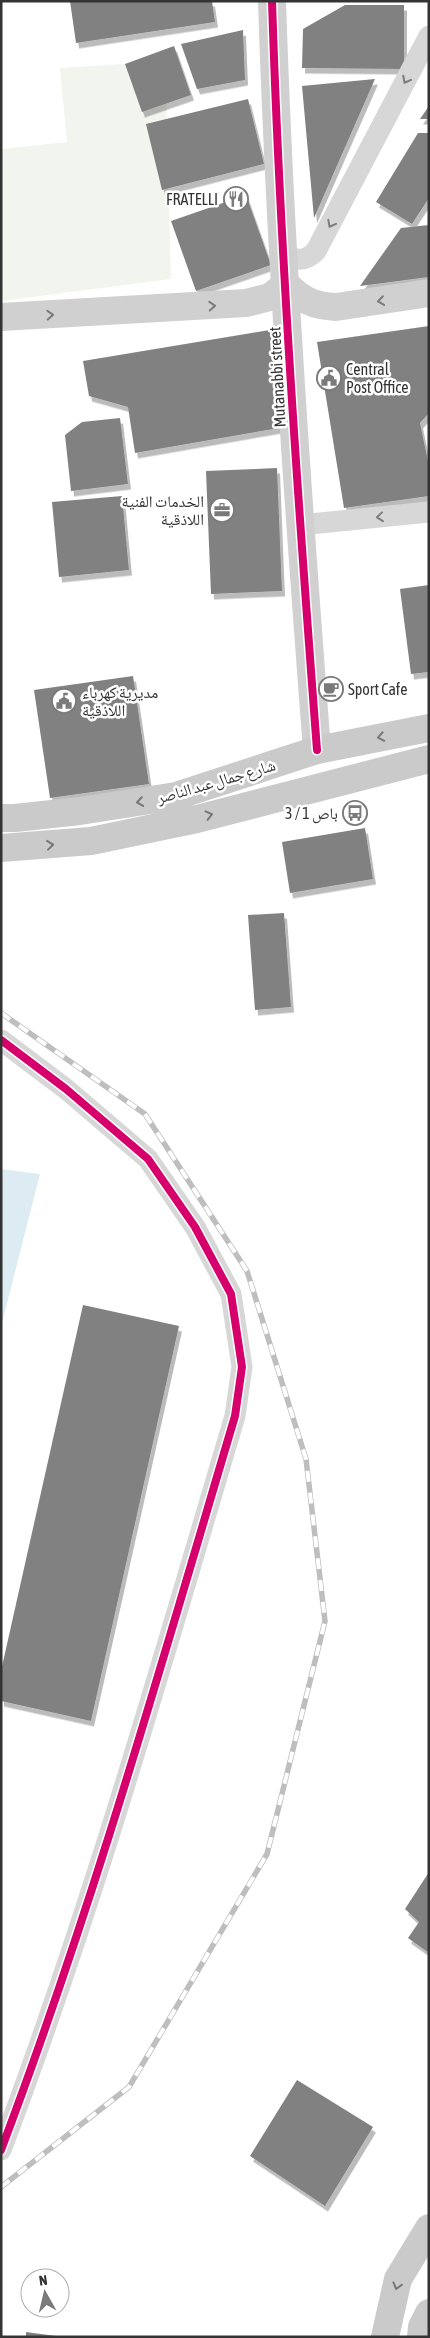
<svg xmlns="http://www.w3.org/2000/svg" width="430" height="2338" font-family="'Asap Condensed','Noto Naskh Arabic',sans-serif">
<style>
.green{fill:#f1f5ed}
.water{fill:#ddebf3}
.building{fill:#818181;filter:url(#shadow)}
.lines{fill:none;stroke-linecap:round;stroke-linejoin:round}
.street{stroke:#d7d7d7;stroke-width:21}
.secondary{stroke:#d0d0d0;stroke-width:28}
.primary{stroke:#cacaca;stroke-width:28}
.rail-casing{stroke:#bebebe;stroke-width:5.5}
.rail{stroke:#fff;stroke-width:4;stroke-dasharray:11;stroke-linecap:butt}
.cycleway-casing{stroke:#fff;stroke-width:11}
.cycleway{stroke:#d6006c;stroke-width:8}
.oneway{stroke:#7d7d7d}
.oneway2{stroke:#7a7a7a}
.oneway3{stroke:#777}
.labels{text-anchor:middle;stroke-width:5;stroke-linejoin:round;paint-order:stroke}
.poi-label{font-size:16px;fill:#333;stroke:#fff;text-anchor:end}
.street-label{font-size:16px;fill:#333;stroke:#fff}
</style>
<defs>
<filter id="shadow"><feDropShadow dx="3" dy="5.5" stdDeviation="0" flood-color="#0004"/></filter>
</defs>
<rect width="100%" height="100%" fill="#fff"/>
<path class="green" d="M165,58L171,279L1,301V149L67,142L60,68L125,64Z"/>
<path class="water" d="M1,1169L40,1174L1,1327Z"/>
<path class="building" d="M70,1H212L215,22L76,43Z
M345,5H404V69L302,68L303,29Z
M243,30L245,80L197,89L181,44Z
M174,46L191,95L142,112L125,64Z
M375,79L314,218L302,86Z
M248,99L264,164L162,190L146,124Z
M429,106V119H420Z
M418,133H429V198L412,224L376,202Z
M246,195L271,265L196,291L171,221Z
M429,225V277L360,286L401,228Z
M429,326V413L420,423L429,466V496L344,508L317,342Z
M276,329L279,428L135,453L128,407L89,396L83,361Z
M120,418L128,484L71,491L65,435L82,422Z
M277,468L282,591L211,594L206,471Z
M122,496L129,570L59,577L52,502Z
M429,585V672L411,674L400,589Z
M133,676L149,784L50,798L34,690Z
M365,828L373,879L290,893L282,842Z
M284,913L291,1007L255,1010L248,915Z
M83,1305L179,1326L91,1721L1,1701V1671Z
M429,1872V1953L408,1938L419,1922L405,1909Z
M297,2080L373,2127L325,2206L250,2156Z
M26,2332L56,2336V2337H26Z"/>
<g class="lines">
<path class="street" d="M285,254C297,262 306,261 316,251L429,36
M300,525L429,512
M1,1040L66,1089L148,1159L195,1227L231,1294L242,1367L235,1416C162,1662 92,1910 1,2150"/>
<path class="secondary" d="M272,1C280,251 298,501 317,750
M1,317L246,303L270,297L286,284C301,300 314,306 336,307L429,293"/>
<path class="primary" d="M1,818H15L80,811L176,796L317,750L429,728
M1,848L91,841L197,819L429,759
M385,2337L398,2279L429,2228
M421,2337L422,2327L429,2313"/>
<defs>
<path id="rail" d="M1,1013L145,1114L247,1271L306,1459L325,1621L267,1854L129,2087L1,2187"/>
</defs>
<use href="#rail" class="rail-casing"/>
<use href="#rail" class="rail"/>
<defs>
<path id="cycleway" d="M272,1C280,251 298,501 317,750
M1,1040L66,1089L148,1159L195,1227L231,1294L242,1367L235,1416C162,1662 92,1910 1,2150"/>
</defs>
<use href="#cycleway" class="cycleway-casing"/>
<use href="#cycleway" class="cycleway"/>
</g>
<defs><path id="oneway-chevron" d="M-2-3.5L2.5 0L-2 3.5" fill="none" stroke-width="1.6" stroke-linecap="round" stroke-linejoin="round" transform="scale(1.25)"/></defs>
<g class="oneway">
<use href="#oneway-chevron" transform="translate(406 80) rotate(118)"/>
<use href="#oneway-chevron" transform="translate(331 224) rotate(118)"/>
<use href="#oneway-chevron" transform="translate(380 517) rotate(174)"/>
</g>
<g class="oneway2">
<use href="#oneway-chevron" transform="translate(381 301) rotate(172)"/>
<use href="#oneway-chevron" transform="translate(212 306) rotate(-3)"/>
<use href="#oneway-chevron" transform="translate(50 315) rotate(-3)"/>
</g>
<g class="oneway3">
<use href="#oneway-chevron" transform="translate(381 737) rotate(169)"/>
<use href="#oneway-chevron" transform="translate(140 802) rotate(171)"/>
<use href="#oneway-chevron" transform="translate(209 815) rotate(-14)"/>
<use href="#oneway-chevron" transform="translate(50 845) rotate(-6)"/>
<use href="#oneway-chevron" transform="translate(397 2286) rotate(105)"/>
</g>
<defs>
<symbol id="restaurant-ring" viewBox="-11 -11 22 22"><circle r="9.5" fill="#fff" stroke="#7a7a7a" stroke-width="1.5"/><path d="M-5-6h1v4h1v-4h1v4h1v-4h1v5L-1.5 .5V6h-2V.5L-5-1ZM5-6V6H3V1.5H1.5Q1.5-4 5-6Z" fill="#7a7a7a"/></symbol>
<symbol id="civic-ring" viewBox="-11 -11 22 22"><circle r="9.5" fill="#fff" stroke="#7a7a7a" stroke-width="1.5"/><path d="M-.6-6.5H3V-4.5H.6V-3L4-1V1h2V6H-6V1h2V-1L-.6-3ZM-1.2 2.5V6h2.4V2.5Z" fill="#7a7a7a"/></symbol>
<symbol id="office-ring" viewBox="-11 -11 22 22"><circle r="9.5" fill="#fff" stroke="#7a7a7a" stroke-width="1.5"/><path d="M-6-3h4V-5.5h4V-3h4V5H-6ZM-1-4.5V-3h2v-1.5ZM-6 0V1H6V0Z" fill="#7a7a7a"/></symbol>
<symbol id="cafe-ring" viewBox="-11 -11 22 22"><circle r="9.5" fill="#fff" stroke="#7a7a7a" stroke-width="1.5"/><path d="M-5.5-4.5H6V0H3Q3 3.5 0 3.5H-2.5Q-5.5 3.5-5.5 0ZM3-3.2v2h1.7v-2ZM-6 4.5H4V6H-6Z" fill="#7a7a7a"/></symbol>
<symbol id="bus-ring" viewBox="-11 -11 22 22"><circle r="9.5" fill="#fff" stroke="#7a7a7a" stroke-width="1.5"/><path d="M-5-6H5V4H4V6H2V4H-2V6H-4V4H-5ZM-3.5-4V0h7V-4ZM-3.5 1.2v1.5H-2V1.2ZM2 1.2v1.5H3.5V1.2Z" fill="#7a7a7a"/></symbol>
</defs>
<g fill-rule="evenodd">
<use href="#restaurant-ring" x="222" y="185" width="28" height="28"/>
<use href="#civic-ring" x="315" y="364" width="28" height="28"/>
<use href="#office-ring" x="208" y="496" width="28" height="28"/>
<use href="#cafe-ring" x="317" y="675" width="28" height="28"/>
<use href="#civic-ring" x="50" y="687" width="28" height="28"/>
<use href="#bus-ring" x="341" y="799" width="28" height="28"/>
</g>
<g class="labels">
<g class="poi-label">
<text x="218" y="205">FRATELLI</text>
<text x="346" y="375" text-anchor="start">Central<tspan x="346" dy="18">Post Office</tspan></text>
<text x="204" y="507">الخدمات الفنية<tspan x="204" dy="18">اللاذقية</tspan></text>
<text x="348" y="695" text-anchor="start">Sport Cafe</text>
<text x="82" y="698" text-anchor="start">مديرية كهرباء<tspan x="82" dy="18">اللاذقية</tspan></text>
<text x="338" y="819">باص 1 / 3</text>
</g>
<g class="street-label">
<text transform="translate(277 377) rotate(-93)" y="6">Mutanabbi street</text>
<text transform="translate(216 781) rotate(-16)" y="6">شارع جمال عبد الناصر</text>
</g>
</g>
<rect width="430" height="2338" fill="none" stroke="#333333" stroke-width="5"/>
<g transform="translate(45 2293) rotate(352)"><circle r="24" fill="#ffffff" stroke="#adadad"/>
<path d="M0-4L9 19L0 12L-9 19Z" fill="#7a7a7a"/>
<text y="-8" font-size="14" font-weight="bold" text-anchor="middle" fill="#333333">N</text>
</g>
</svg>
